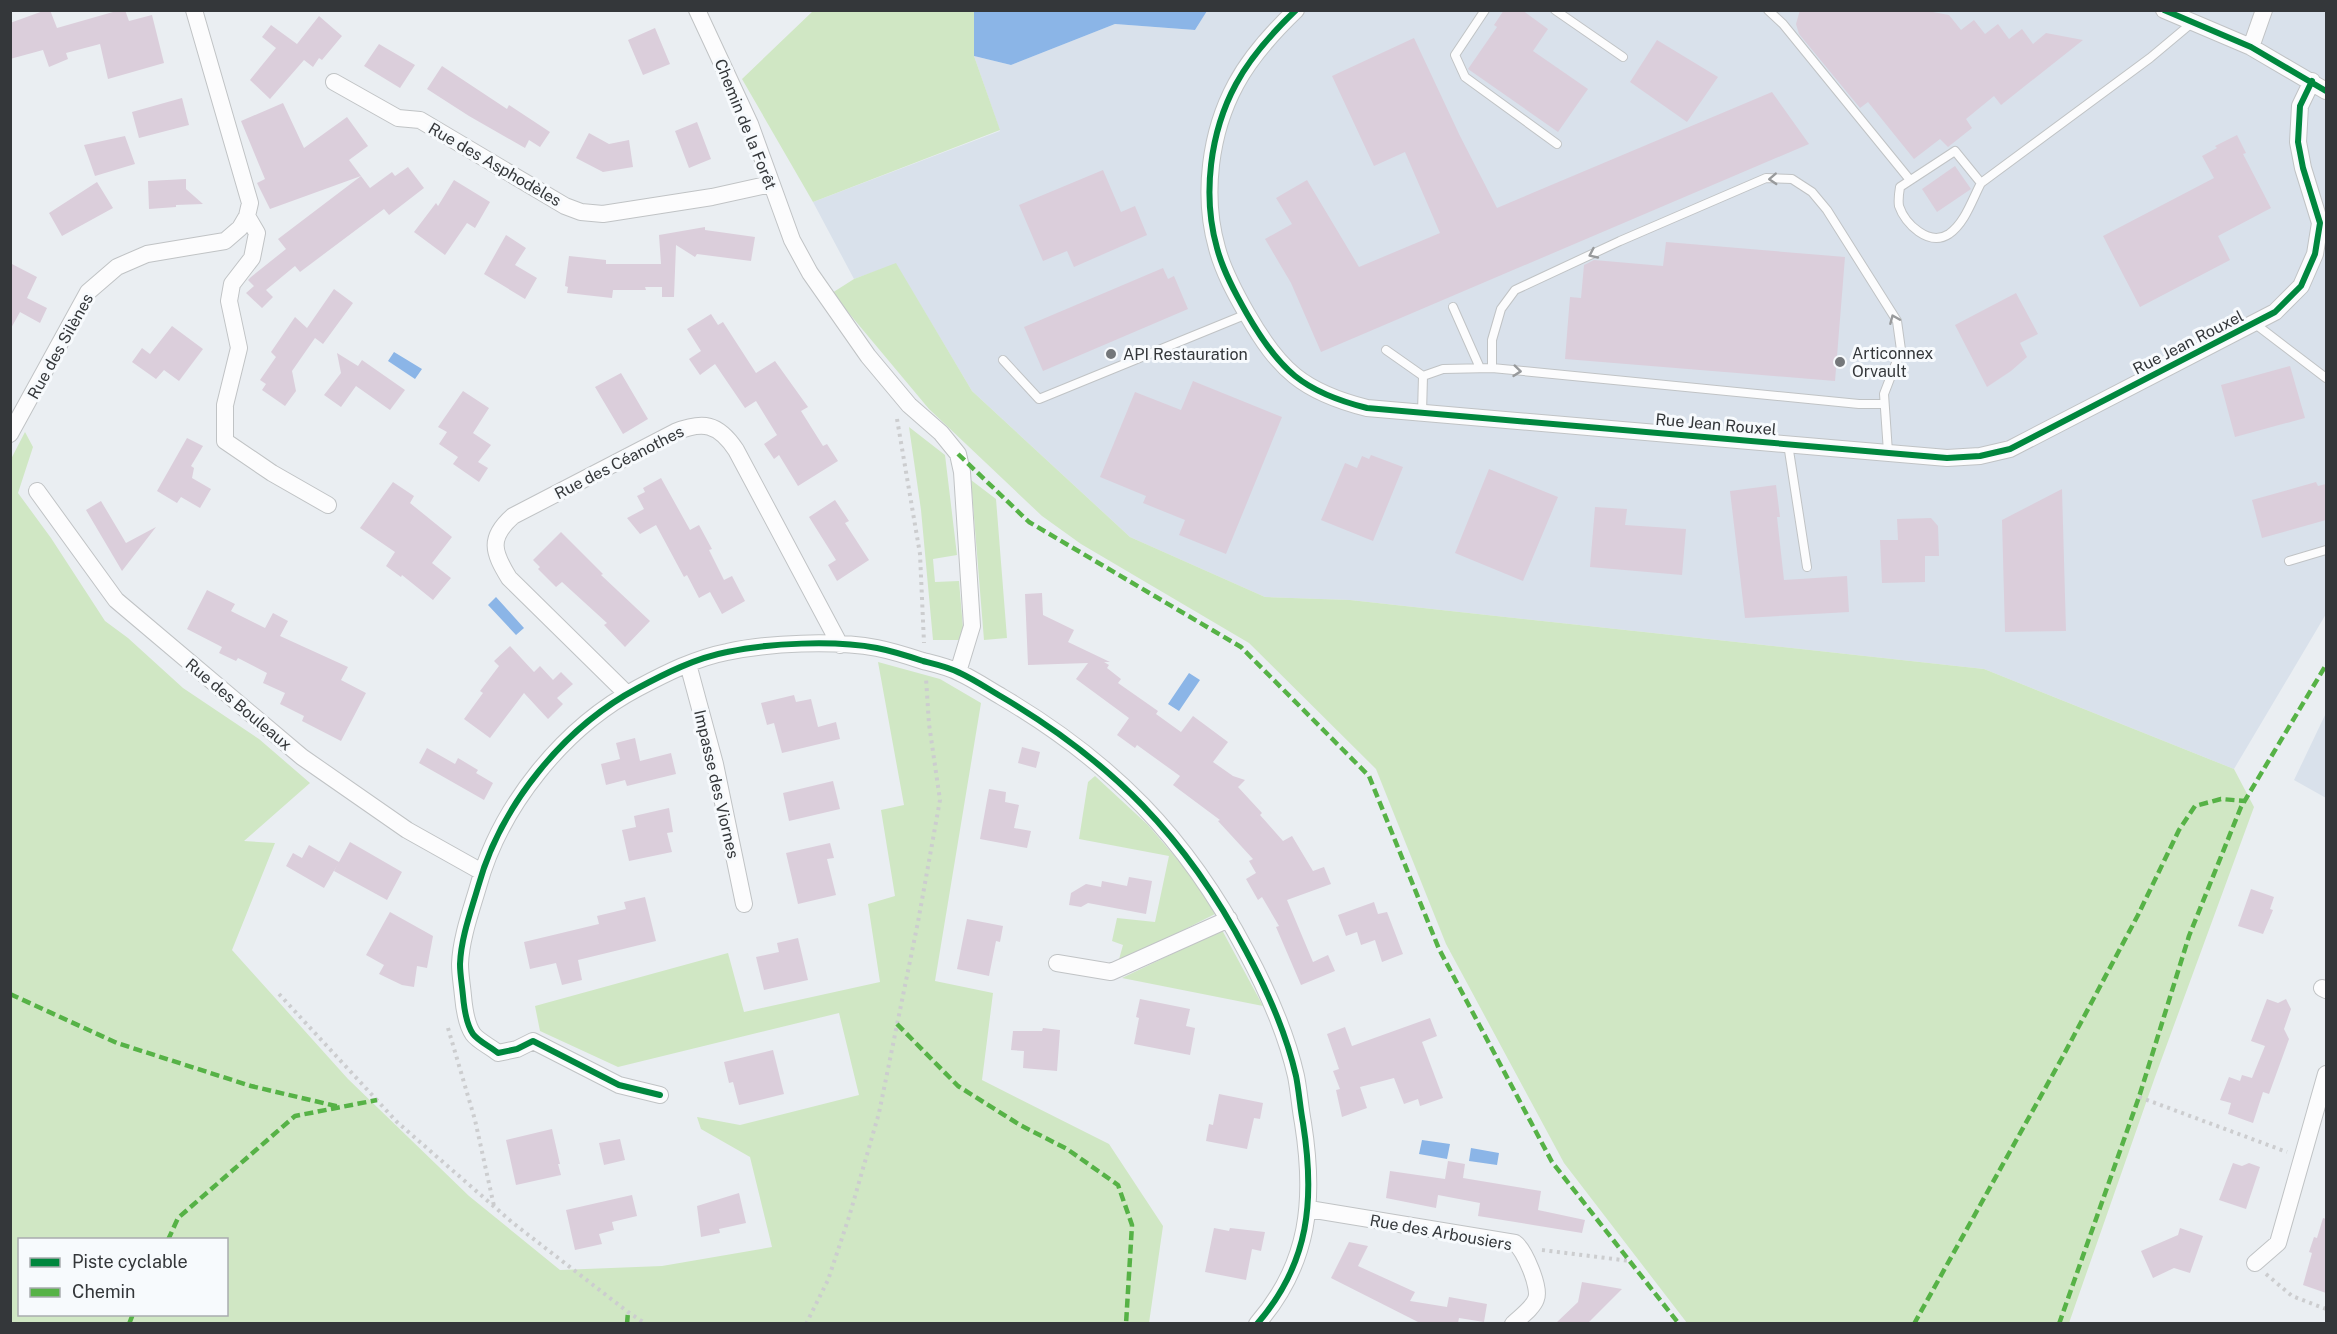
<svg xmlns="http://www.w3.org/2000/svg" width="2337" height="1334" font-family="'Public Sans',sans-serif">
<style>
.built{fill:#d9e1eb}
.green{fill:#d0e7c4;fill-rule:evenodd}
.water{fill:#8bb5e7}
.building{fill:#dbcedb}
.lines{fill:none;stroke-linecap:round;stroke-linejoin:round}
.service-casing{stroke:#c0c3c5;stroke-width:10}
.minor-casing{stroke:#c0c3c5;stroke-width:18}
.path{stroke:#cccdcf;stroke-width:4;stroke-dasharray:3 4.5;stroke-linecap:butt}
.service{stroke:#fcfcfd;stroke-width:8}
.minor{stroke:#fcfcfd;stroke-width:16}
.quiet{stroke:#56b246;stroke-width:4.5;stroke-dasharray:9 4.5;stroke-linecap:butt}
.cycleway-casing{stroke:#f7fafd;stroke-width:10}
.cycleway{stroke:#00873e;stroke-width:6}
.oneway{stroke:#989a9c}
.poi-dot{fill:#74777a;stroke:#f7fafd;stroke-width:2}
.labels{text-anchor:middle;stroke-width:6;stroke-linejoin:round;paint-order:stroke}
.street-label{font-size:16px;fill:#34373a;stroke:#f7fafd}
.poi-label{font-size:16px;fill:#34373a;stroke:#f7fafd;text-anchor:start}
</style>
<rect width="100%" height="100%" fill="#eaeef2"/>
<path class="built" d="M1207,11H2326V614L2234,769L1984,669L1350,600L1265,597L1130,537L972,391L896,264L854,279L813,202L1000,131L974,56L1011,65L1115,24L1195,30Z
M2326,713V798L2294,780Z"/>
<path class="green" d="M813,11H974V56L1000,130L813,202L742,79Z
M896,263L972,391L1130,537L1265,597L1350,600L1984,669L2234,769L2254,807L2155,1077L2069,1323H1687L1564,1163L1446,944L1376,769L1249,643L1081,544L1042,516L929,409L832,293L854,279Z
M909,427L945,455L957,555L933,559L935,582L959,581L964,640H933L921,510Z
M25,432L33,447L18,493L51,538L105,621L128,638L183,688L259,739L310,783L244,841L275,843L232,950L348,1079L469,1196L560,1270L662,1266L772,1247L750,1157L701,1129L697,1117L740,1125L859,1095L839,1013L618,1067L540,1031L535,1006L728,953L744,1012L880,982L868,904L895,896L881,810L904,805L878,662L940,679L981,703L935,981L993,993L982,1080L1109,1144L1163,1226L1149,1323H11L10,461ZM20,1240H226V1314H20Z
M971,480L996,499L1007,638L984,640Z
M1095,776L1148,825L1195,880L1215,914L1118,963L1123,945L1112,941L1117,918L1155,922L1169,856L1079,839L1088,782Z
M1222,930L1263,1006L1122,978Z"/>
<path class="water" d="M974,11V10L1207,11L1195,30L1115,24L1011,65L974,56Z
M394,352L422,369L415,379L388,361Z
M496,597L524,628L516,635L488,605Z
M1189,673L1200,680L1179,711L1168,704Z
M1422,1140L1450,1144L1447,1159L1419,1154Z
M1471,1148L1499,1153L1497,1165L1469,1161Z"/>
<path class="building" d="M46,10H50L57,28L120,10H125L129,21L152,15L164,63L108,79L100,44L66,53L68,59L49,67L43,50L10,59V23Z
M1504,10H1522L1548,29L1533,51L1588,89L1558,132L1468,69L1497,27L1494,25Z
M1800,10H1922L1949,15L1961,30L1974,20L1985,34L1998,24L2009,39L2022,29L2033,44L2046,33L2083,40L2001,105L1994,96L1966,119L1972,128L1948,147L1940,139L1914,159L1868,102L1860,108L1799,34L1796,24Z
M319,16L342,36L322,60L319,58L313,67L304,60L270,99L250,80L276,48L262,37L271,25L297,44Z
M655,28L670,64L643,75L628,40Z
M1414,38L1460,136L1497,208L1772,92L1809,144L1321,352L1291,283L1265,239L1292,224L1276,198L1307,180L1359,267L1440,233L1405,152L1374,166L1332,76Z
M1657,40L1718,77L1687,122L1630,82Z
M379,44L415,65L400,88L364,66Z
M442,66L507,109L509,105L550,132L540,147L529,140L525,148L469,116L427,89Z
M182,98L189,125L139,138L132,112Z
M283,103L304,148L347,117L368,146L349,160L361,176L270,209L257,183L265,179L241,121Z
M697,122L711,159L689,168L675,131Z
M589,133L609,144L629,140L633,167L603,172L576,158Z
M2237,135L2246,153L2243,154L2271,208L2218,236L2230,260L2140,307L2103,236L2214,178L2202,156L2217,148L2215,146Z
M125,136L135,164L95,176L84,145Z
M1955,166L1971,189L1937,212L1922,189Z
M408,167L424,188L389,215L384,209L300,272L295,266L266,290L273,297L262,308L246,293L254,286L248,280L251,277L286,249L278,239L361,176L370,188L392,172L395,176Z
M1103,170L1121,212L1135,206L1147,235L1074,267L1067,251L1043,261L1019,205Z
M186,179V189L203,204L176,205V207L149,209L148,181Z
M454,180L490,202L475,228L467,223L445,255L414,232L436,203L438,206Z
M97,182L113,208L62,236L49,213Z
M705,227V230L755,237L751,261L697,254L695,257L676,245L674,297H662V287H645L646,290H613L612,298L567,293L568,287L565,286L569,256L606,260V264H661L659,235Z
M506,235L526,248L515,265L537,278L525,299L484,274Z
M1666,242L1845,257L1835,381L1565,359L1570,297L1581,298L1584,265L1594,260L1663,266Z
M10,263L37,277L27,298L47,308L40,323L20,312L10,330Z
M1163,268L1168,279L1174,276L1188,309L1043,371L1024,327Z
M334,289L353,303L323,344L315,338L292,371L296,391L285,406L262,390L266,384L260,380L276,357L271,352L295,317L307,328Z
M2016,293L2038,334L2020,343L2027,357L2011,371L1987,387L1955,325Z
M711,314L718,325L723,322L756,373L775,361L808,407L801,411L823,446L827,444L838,461L798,486L779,455L774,459L764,444L777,435L756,401L745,408L715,364L700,375L689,359L701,351L687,329Z
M172,326L203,349L179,381L164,370L156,379L132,362L142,348L150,354Z
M337,353L358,366L362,360L405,390L390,410L356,386L341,407L324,395L341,373Z
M2290,366L2305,418L2235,437L2221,385Z
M621,373L648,419L623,434L595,387Z
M1193,381L1282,417L1226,554L1179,535L1185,520L1143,503L1146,496L1100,477L1135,392L1181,410Z
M463,391L489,408L473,433L491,445L478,462L488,468L479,482L453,464L458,457L439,444L447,432L438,427Z
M187,438L203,446L191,466L194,468L192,478L211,489L200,508L181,497L177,503L157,491Z
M1371,455L1403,467L1373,541L1321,520L1345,463L1357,468L1362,456L1369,459Z
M1489,469L1558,497L1523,581L1455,553Z
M661,478L690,530L699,525L712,549L709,550L724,580L732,576L745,601L722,614L710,592L699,598L687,575L684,577L656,525L640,534L627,518L644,509L637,496L645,492L643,488Z
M393,482L414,496L410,503L452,537L432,563L451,578L433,600L402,575L401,577L386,566L395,552L360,528Z
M2316,482L2318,486L2326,484V520L2262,538L2252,500Z
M1776,485L1780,517H1777L1784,580L1847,576L1849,612L1745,618L1730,491Z
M2062,489L2066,631L2005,632L2002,520Z
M835,500L849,521L845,523L869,560L837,581L828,565L836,560L809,517Z
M101,501L126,543L156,527L122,571L86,510Z
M1595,507L1627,509L1625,525L1686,529L1682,575L1590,567Z
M1931,518L1938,526L1939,556H1925V582L1882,583L1880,540H1898L1897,519Z
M561,532L603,574L601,575L650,621L625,647L604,625L607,623L562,582L556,587L538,569L540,567L533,560Z
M207,590L235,604L231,611L265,628L273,613L288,621L280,636L348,667L341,680L366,693L341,741L302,721L304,716L280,704L285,693L263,683L267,673L238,658L236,661L219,653L222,647L187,629Z
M1042,593L1043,615L1074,630L1068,642L1110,662H1104L1109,665L1107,668L1121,679L1118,683L1158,711L1156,714L1181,732L1193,716L1228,742L1213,762L1233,776L1245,780L1238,787L1262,813L1260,815L1283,841L1292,836L1313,871L1324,867L1331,884L1287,900L1313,962L1328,955L1335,971L1301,985L1276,927L1279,926L1262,897L1258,900L1246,879L1256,873L1249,861L1253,859L1218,821L1220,820L1173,785L1180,776L1137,745L1135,748L1117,735L1129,718L1076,679L1088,663L1028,665L1025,594Z
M510,646L534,672L540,666L553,680L561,672L573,684L557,698L563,704L548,719L524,693L490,738L464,719L483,693L480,691L499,666L494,661Z
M794,695L796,702L811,699L818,727L836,722L840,739L782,753L774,723L767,725L761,703Z
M635,738L640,761L671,753L676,774L627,786L625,780L606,785L601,764L620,759L616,743Z
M1022,747L1040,752L1036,768L1018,763Z
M427,748L455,764L458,758L478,770L476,773L493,783L484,800L419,763Z
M833,781L840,809L789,821L783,793Z
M989,789L1006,792L1005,802L1019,805L1014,828L1031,831L1027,848L980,839Z
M669,808L673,832L667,833L672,852L629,861L622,830L636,827L634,816Z
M350,842L402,872L387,900L334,871Z
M830,843L834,858L827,859L836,895L798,904L786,853Z
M309,845L339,862L324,888L286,866L293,853L302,858Z
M1129,877L1152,881L1146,914L1088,903L1081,907L1069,905L1071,893L1086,884L1101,887L1102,881L1127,886Z
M2251,889L2274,897L2270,909L2273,910L2263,934L2238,926Z
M645,897L656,941L578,960L582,980L562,985L556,963L530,969L524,942L599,924L597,916L626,909L624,902Z
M1374,902L1378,914L1387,912L1403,954L1382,962L1375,940L1361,945L1357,932L1346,936L1338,915Z
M390,912L433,936L427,968L417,966L414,987L402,985L379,974L384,965L366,955Z
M967,919L1003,926L1000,942L996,941L989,976L957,969Z
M798,938L808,980L764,990L756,957L779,952L777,943Z
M1140,999L1190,1009L1186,1026L1195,1028L1190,1055L1134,1044L1139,1018L1136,1017Z
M2267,999L2278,1003L2286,999L2291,1009L2284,1029L2289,1039L2269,1094L2263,1092L2253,1123L2228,1114L2231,1103L2220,1100L2229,1077L2240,1081L2242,1075L2252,1078L2265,1046L2251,1041Z
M1430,1018L1437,1036L1422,1042L1443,1098L1420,1106L1418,1099L1404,1104L1394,1078L1360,1087L1367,1108L1342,1117L1336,1090L1340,1089L1333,1071L1339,1069L1327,1034L1345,1027L1352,1046Z
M1043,1028L1060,1030L1057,1071L1023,1068L1024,1051L1011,1050L1013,1031H1042Z
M773,1050L784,1094L739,1105L733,1082L729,1083L724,1062Z
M1219,1094L1263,1103L1260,1119L1254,1118L1247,1149L1206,1141L1209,1124L1213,1125Z
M552,1129L560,1164H558L561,1175L516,1185L506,1140Z
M620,1139L625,1160L604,1165L599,1143Z
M1448,1161L1465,1164L1463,1178L1541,1191L1538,1210L1585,1220L1582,1233L1478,1216L1480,1203L1438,1195L1436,1208L1386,1198L1390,1171L1445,1179Z
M2233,1163L2242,1166L2249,1163L2260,1167L2246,1209L2219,1200Z
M739,1193L746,1223L719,1229L720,1233L701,1237L697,1206Z
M632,1195L637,1216L612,1222L614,1230L599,1234L602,1244L575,1250L566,1210Z
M2323,1218L2326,1219V1293L2303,1285L2312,1253L2309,1252L2314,1237L2317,1238Z
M1214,1228L1229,1231L1230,1228L1265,1232L1261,1251L1252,1249L1246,1280L1205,1272Z
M2180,1228L2203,1236L2190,1273L2174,1268L2153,1278L2141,1251L2178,1235Z
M1349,1242L1368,1246L1358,1266L1415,1292L1410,1301L1447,1307L1449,1297L1487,1304L1484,1322L1459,1318L1458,1323H1420L1331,1278Z
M1582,1282L1622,1289L1588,1323H1556L1578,1302Z"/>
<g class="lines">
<defs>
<path id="service" d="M1485,10L1455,55L1465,77L1557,144
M1555,10L1623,57
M1768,10L1783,24L1910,180
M1981,183C1972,200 1965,223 1949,234C1929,247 1905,224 1899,206C1898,200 1899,193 1900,187L1955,151L1981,183L2150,58L2193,22
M1453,307L1480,368
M2254,323L2326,378
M1386,350L1423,376
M1003,360L1039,399L1247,314
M1884,404H1859L1492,368V340L1501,309L1515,290L1620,241L1766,178L1792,179L1812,192L1827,210L1897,321L1901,350L1884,394L1888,452
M1422,413L1423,376L1443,369L1492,368
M1788,444L1807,567
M2289,561L2326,550"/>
<path id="minor" d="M697,10L750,124L792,240L810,273L868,356L909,405L941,433L958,454L962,472L972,626L958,672
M1296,10C1273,32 1251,56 1236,84C1210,132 1202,195 1217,248C1223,271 1235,293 1247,314C1279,370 1303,392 1367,408L1947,458L1980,456L2010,449L2275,312L2301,286L2315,254L2320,223L2303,168L2298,142L2300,106L2312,81
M2164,10L2251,47L2326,91
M2251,47L2264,10
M334,82L398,118L420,120L565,206L581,212L603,214L712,197L771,184
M247,216L257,233L252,258L232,284L229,301L239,348L225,405V441L272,473L328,505
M10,434L88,292L117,267L147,254L225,241L240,228L247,216L250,203L194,10
M37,491L116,600L302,757L407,830L482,872
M688,664L715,764L744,904
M627,694L509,578C493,552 488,538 513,516L675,432C703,421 718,423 736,450L840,645
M1057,963L1111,972L1229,919
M2322,988L2326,990
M660,1095L619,1085L533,1041L517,1049L498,1053C491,1047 478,1041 473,1034C466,1024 464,1007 463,996C462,985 460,974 460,964C461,938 471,911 478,887C500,806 564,727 638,688C666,673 696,658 727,652C768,643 835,640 877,648C892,651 908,656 923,661C935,664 949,667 960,673C975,680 988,689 1002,697C1112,762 1186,837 1246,951C1267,990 1286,1032 1296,1076C1299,1091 1300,1107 1303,1123C1315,1199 1310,1263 1257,1324
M1309,1209L1515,1243C1524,1249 1541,1288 1536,1299C1533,1308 1520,1317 1513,1324
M2255,1263L2278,1243L2326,1074"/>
</defs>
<use href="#service" class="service-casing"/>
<use href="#minor" class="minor-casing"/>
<path class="path" d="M897,419L920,554L924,643
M279,994L397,1122L513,1223L628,1312L646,1324
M448,1028L475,1120L494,1206
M2139,1097L2287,1152
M1542,1250L1630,1261
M2266,1274L2292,1296L2326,1309
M806,1324L828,1280L849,1217L879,1113L918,922L940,800L929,724L926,678"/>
<use href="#service" class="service"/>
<use href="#minor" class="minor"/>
<path class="quiet" d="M958,454L1029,522L1241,647L1369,776L1439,949L1552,1162L1679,1324
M10,994L117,1043L251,1086L340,1107
M897,1024L958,1086L1020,1125L1067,1149L1118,1185L1132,1225L1126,1324
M168,1240L178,1218L295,1116L377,1100
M129,1324L133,1314
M627,1324L628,1312
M1914,1324L2062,1058L2138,915L2179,830L2195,806L2221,799L2245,801
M2059,1324L2139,1097L2189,936L2241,807L2326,665"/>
<defs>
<path id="cycleway" d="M1296,10C1273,32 1251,56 1236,84C1210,132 1202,195 1217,248C1223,271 1235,293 1247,314C1279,370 1303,392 1367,408L1947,458L1980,456L2010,449L2275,312L2301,286L2315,254L2320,223L2303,168L2298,142L2300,106L2312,81
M2164,10L2251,47L2326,91
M660,1095L619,1085L533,1041L517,1049L498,1053C491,1047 478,1041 473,1034C466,1024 464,1007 463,996C462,985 460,974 460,964C461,938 471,911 478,887C500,806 564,727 638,688C666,673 696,658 727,652C768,643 835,640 877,648C892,651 908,656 923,661C935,664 949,667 960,673C975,680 988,689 1002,697C1112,762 1186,837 1246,951C1267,990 1286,1032 1296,1076C1299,1091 1300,1107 1303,1123C1315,1199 1310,1263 1257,1324"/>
</defs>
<use href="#cycleway" class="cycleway-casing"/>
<use href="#cycleway" class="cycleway"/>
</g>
<defs><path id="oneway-chevron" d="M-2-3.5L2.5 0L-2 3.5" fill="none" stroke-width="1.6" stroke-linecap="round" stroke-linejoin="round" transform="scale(1.5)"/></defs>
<g class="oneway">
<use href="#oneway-chevron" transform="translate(1773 179) rotate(177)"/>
<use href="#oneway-chevron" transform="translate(1593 254) rotate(155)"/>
<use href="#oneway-chevron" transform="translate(1894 319) rotate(-113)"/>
<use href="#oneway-chevron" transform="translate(1517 371) rotate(6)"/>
</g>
<g class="poi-dot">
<circle cx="1111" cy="354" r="6"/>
<circle cx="1840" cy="362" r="6"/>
</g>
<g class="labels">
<g class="street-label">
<text transform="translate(746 124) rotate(68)" y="6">Chemin de la Forêt</text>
<text transform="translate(495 164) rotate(30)" y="6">Rue des Asphodèles</text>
<text transform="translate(2188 342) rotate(-27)" y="6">Rue Jean Rouxel</text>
<text transform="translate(60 346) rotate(-61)" y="6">Rue des Silènes</text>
<text transform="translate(1716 424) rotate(5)" y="6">Rue Jean Rouxel</text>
<text transform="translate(619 462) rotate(-27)" y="6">Rue des Céanothes</text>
<text transform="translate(239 704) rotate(40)" y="6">Rue des Bouleaux</text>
<text transform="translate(717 784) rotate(77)" y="6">Impasse des Viornes</text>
<text transform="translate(1441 1232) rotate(10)" y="6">Rue des Arbousiers</text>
</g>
<g class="poi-label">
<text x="1852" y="359">Articonnex<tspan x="1852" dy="18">Orvault</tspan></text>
<text x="1123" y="360">API Restauration</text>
</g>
</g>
<rect width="2337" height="1334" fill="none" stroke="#34373a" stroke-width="24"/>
<rect x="18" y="1238" width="210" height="78" fill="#f7fafd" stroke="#a9acaf" stroke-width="1.5"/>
<rect x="30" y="1258" width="30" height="9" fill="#00873e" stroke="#a9acaf" stroke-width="1.5"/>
<text x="72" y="1268" font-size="18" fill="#34373a">Piste cyclable</text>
<rect x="30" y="1288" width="30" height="9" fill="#56b246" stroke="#a9acaf" stroke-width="1.5"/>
<text x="72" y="1298" font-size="18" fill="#34373a">Chemin</text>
</svg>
